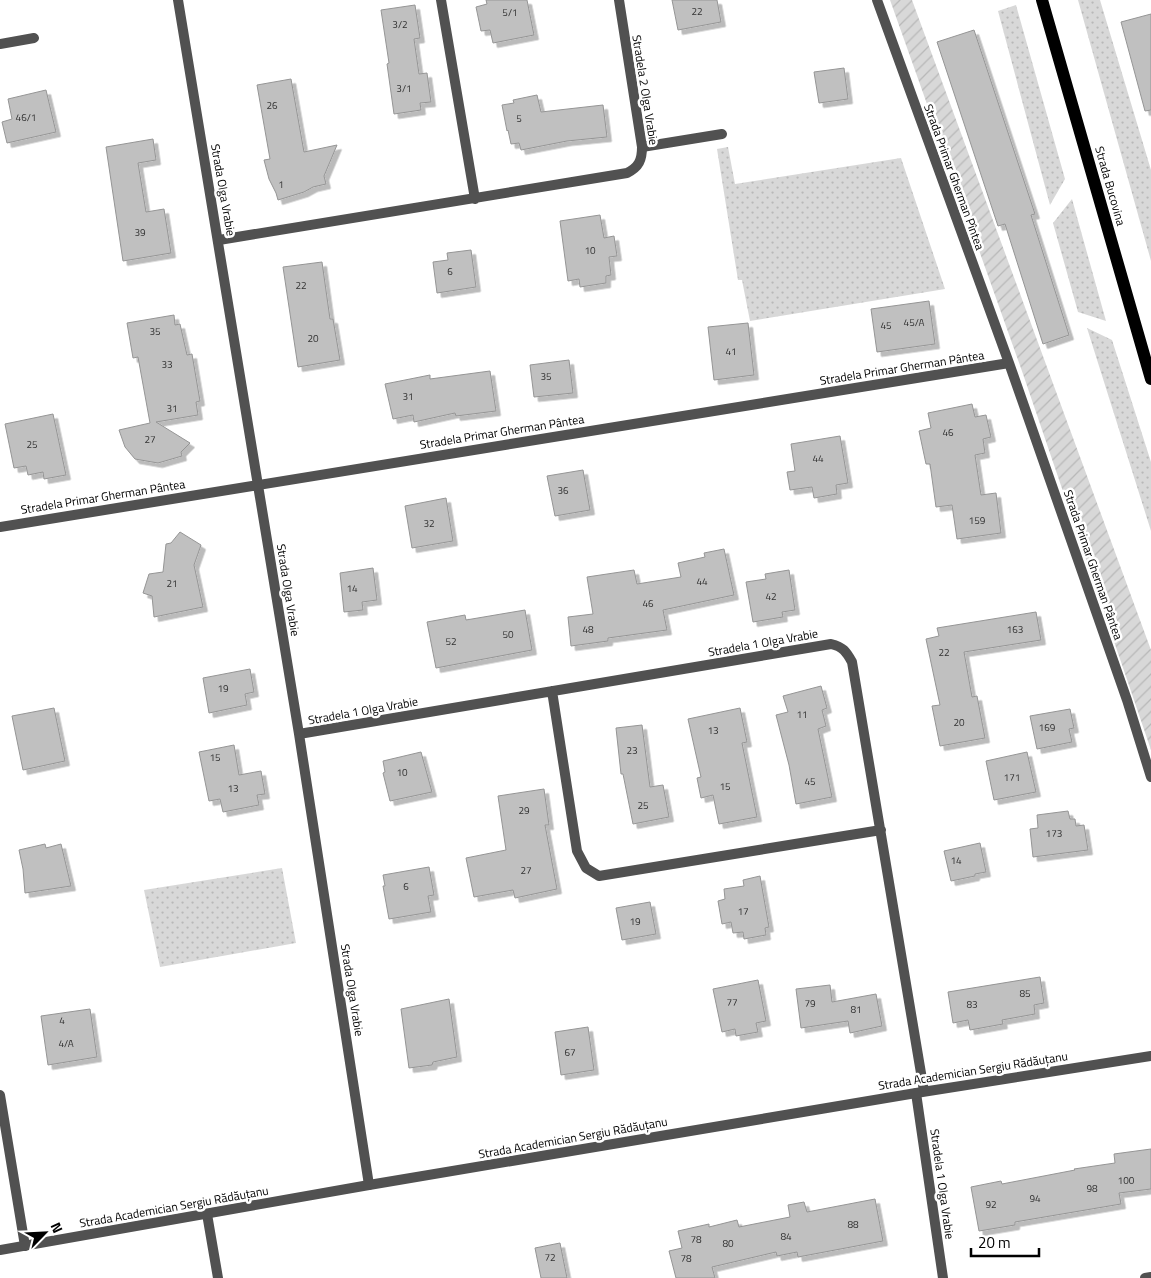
<svg xmlns="http://www.w3.org/2000/svg" width="1151" height="1278" font-family="'Titillium Web',sans-serif">
<style>
.grass{fill:url(#grass-dots)}
.garden{fill:url(#garden-furrows)}
.building{fill:#c0c0c0;stroke:#959595;filter:url(#shadow)}
.lines{fill:none;stroke-linecap:round;stroke-linejoin:round}
.service{stroke:#515151;stroke-width:10}
.minor{stroke:#515151;stroke-width:10}
.tertiary{stroke:#515151;stroke-width:10}
.primary{stroke:#000;stroke-width:12}
.labels{text-anchor:middle;stroke-width:5;stroke-linejoin:round;paint-order:stroke}
.number-label{font-size:10px;fill:#303030}
.street-label{font-size:12px;fill:#000;stroke:#fff}
</style>
<defs>
<pattern id="grass-dots" width="8" height="8" patternUnits="userSpaceOnUse" patternTransform="scale(1.25)"><rect width="8" height="8" fill="#d8d8d8"/><path d="M2 2h.1M6 6h.1" fill="none" stroke="#b8b8b8" stroke-width="1.8" stroke-linecap="round"/></pattern>
<pattern id="garden-furrows" width="10" height="10" patternUnits="userSpaceOnUse" patternTransform="scale(1.25)"><rect width="10" height="10" fill="#d8d8d8"/><path d="M-1 1l2-2M0 10L10 0M9 11l2-2" fill="none" stroke="#b8b8b8"/></pattern>
<filter id="shadow"><feDropShadow dx="4.5" dy="4.5" stdDeviation="0" flood-color="#0004"/></filter>
</defs>
<rect width="100%" height="100%" fill="#fff"/>
<path class="grass" d="M1078,0H1100L1151,170V261Z
M1016,5L1065,179L1050,205L998,11Z
M728,147L735,184L901,158L945,289L750,321L742,280H738L717,149Z
M1072,199L1106,321L1078,312L1053,223Z
M1087,328L1112,340L1151,462V531Z
M282,868L296,943L160,967L144,890Z"/>
<path class="garden" d="M890,0H912L1151,650V750L1023,374Z"/>
<path class="building" d="M486,0H527L534,35L493,43L490,30L481,31L476,7L487,4Z
M672,0H717L721,22L678,30Z
M415,5L420,38L414,39L419,74L427,73L431,102L420,103L421,110L394,114L387,64L389,63L381,10Z
M1151,14V110L1145,111L1121,22Z
M974,30L1035,214L1031,215L1069,335L1043,344L1005,224L998,226L937,42Z
M844,68L848,99L819,103L814,72Z
M291,79L304,152L337,145L324,176L326,184L313,187L304,192L278,200L276,193L269,179L264,160L270,159L257,85Z
M46,90L56,132L7,143L2,122L12,119L8,99Z
M537,95L541,112L603,105L607,137L567,141L521,150L519,143L511,144L508,130L507,131L502,105L514,103L513,100Z
M153,139L156,160L138,163L146,212L164,209L171,253L123,261L106,147Z
M600,215L604,238L614,236L617,256L609,257L611,275L606,276V283L580,287L579,279L568,281L560,221Z
M471,250L476,287L437,293L433,262L448,260L447,253Z
M322,262L330,319H333L340,360L298,367L283,267Z
M929,301L935,344L877,352L871,309Z
M174,315L175,325L180,324L187,355L192,354L200,401L196,402L198,415L156,422L190,443L181,452L182,456L158,463L135,459L125,447L119,430L150,423L138,357L133,358L127,323Z
M748,323L754,375L714,380L708,327Z
M569,360L573,393L534,397L530,365Z
M490,371L496,411L456,416L455,413L414,422L413,415L393,419L385,384L430,375V379Z
M972,404L975,417L986,415L991,437L983,439L985,453L975,455L981,495L996,493L1001,533L957,539L952,505L936,507L930,464H926L919,431L931,428L928,413Z
M53,414L66,475L44,479L43,472L28,475L26,466L14,468L5,424Z
M840,436L848,483L836,485L837,494L814,498L812,487L790,490L787,472L795,471L791,444Z
M583,470L590,510L555,516L547,476Z
M446,498L453,541L412,548L405,506Z
M180,532L201,545L194,565L203,607L154,617L152,596L143,593L149,574L163,572L166,544L171,543Z
M724,549L734,595L663,610L667,630L608,638V641L571,646L568,617L593,614L587,577L634,570L637,584L681,577L678,563L705,557L704,553Z
M373,568L377,600L362,602L363,610L344,612L340,573Z
M789,570L795,610L782,612L783,617L753,622L746,582L766,579L765,574Z
M525,610L532,650L436,668L427,622L465,615L466,620Z
M1036,612L1041,640L964,652L972,697L977,696L985,738L940,746L932,706L940,705L926,639L939,636L937,628Z
M250,669L254,692L245,694L247,705L209,713L203,678Z
M821,686L827,708L822,710L826,726L818,729L832,797L796,804L789,765L776,715L788,712L783,696Z
M54,708L65,761L23,770L12,716Z
M740,708L747,742L742,743L757,817L719,824L713,795L701,798L697,778L701,777L688,719Z
M1070,709L1074,728L1069,729L1072,742L1037,749L1030,716Z
M642,725L650,787L663,785L669,817L633,824L623,774H621L616,728Z
M234,745L239,775L261,771L265,794L257,795L259,805L223,812L220,799L209,801L199,752Z
M421,752L432,792L390,801L383,773L385,772L383,761Z
M1027,752L1036,792L994,800L986,761Z
M544,789L549,825H545L557,889L515,898L513,890L474,897L466,858L506,850L498,796Z
M1068,811L1070,819H1075L1076,826L1084,825L1088,850L1033,857L1030,829L1038,828L1037,815Z
M980,843L986,872L975,874V876L951,881L944,851Z
M45,844L46,848L61,844L71,886L25,893L23,869L19,850Z
M429,867L434,895L428,896L431,912L389,919L383,886H385L383,875Z
M760,876L769,927L765,928L766,935L744,939L743,932L733,933L731,922L722,924L718,901L725,899L724,889L744,886L743,880Z
M650,902L656,934L622,940L616,908Z
M1040,977L1044,1003L1034,1005L1035,1014L1002,1020L1003,1024L970,1030L968,1020L953,1023L948,992Z
M758,980L766,1021L756,1023L758,1032L736,1036L735,1029L722,1032L713,989Z
M830,985L832,1002L876,994L882,1026L850,1033L848,1021L801,1028L796,989Z
M449,999L457,1057L433,1062L432,1065L409,1068L401,1009Z
M90,1009L97,1057L48,1065L41,1016Z
M588,1027L594,1070L561,1075L555,1032Z
M1151,1149V1189L1119,1193L1121,1204L1015,1222V1225L979,1231L971,1187L1001,1181L1002,1184L1075,1170L1074,1169L1115,1163L1114,1154Z
M875,1199L883,1241L798,1257L797,1252L777,1256L776,1252L712,1267L715,1278H676L669,1251L682,1248L678,1231L709,1224V1227L737,1220L739,1227L790,1217L788,1205L804,1202L807,1212Z
M560,1243L567,1278H541L535,1248Z"/>
<g class="lines">
<path class="service" d="M0,44L34,38
M642,147L722,134
M207,1214L218,1278"/>
<path class="minor" d="M178,0L299,734L369,1185
M441,0L475,199
M877,0L1009,363L1127,700L1151,777
M219,240L627,173C639,167 642,160 642,147L619,0
M0,527L1009,363
M552,691L577,851L586,868L599,876L881,830
M299,734L831,644C843,647 846,651 852,662L924,1091
M916,1093L943,1278
M0,1095L25,1246
M1145,1278L1151,1277"/>
<path class="tertiary" d="M0,1250L369,1185L916,1093L1151,1056"/>
<path class="primary" d="M1042,0L1151,379"/>
</g>
<g class="labels">
<g class="number-label">
<text x="697" y="15">22</text>
<text x="510" y="16">5/1</text>
<text x="400" y="28">3/2</text>
<text x="404" y="92">3/1</text>
<text x="272" y="109">26</text>
<text x="26" y="121">46/1</text>
<text x="519" y="122">5</text>
<text x="281" y="188">1</text>
<text x="140" y="236">39</text>
<text x="590" y="254">10</text>
<text x="450" y="275">6</text>
<text x="301" y="289">22</text>
<text x="914" y="326">45/A</text>
<text x="886" y="329">45</text>
<text x="155" y="335">35</text>
<text x="313" y="342">20</text>
<text x="731" y="355">41</text>
<text x="167" y="368">33</text>
<text x="546" y="380">35</text>
<text x="408" y="400">31</text>
<text x="172" y="412">31</text>
<text x="948" y="436">46</text>
<text x="150" y="443">27</text>
<text x="32" y="448">25</text>
<text x="818" y="462">44</text>
<text x="563" y="494">36</text>
<text x="977" y="524">159</text>
<text x="429" y="527">32</text>
<text x="702" y="585">44</text>
<text x="172" y="587">21</text>
<text x="352" y="592">14</text>
<text x="771" y="600">42</text>
<text x="648" y="607">46</text>
<text x="588" y="633">48</text>
<text x="1015" y="633">163</text>
<text x="508" y="638">50</text>
<text x="451" y="645">52</text>
<text x="944" y="656">22</text>
<text x="223" y="692">19</text>
<text x="802" y="718">11</text>
<text x="959" y="726">20</text>
<text x="1047" y="731">169</text>
<text x="713" y="734">13</text>
<text x="632" y="754">23</text>
<text x="215" y="761">15</text>
<text x="402" y="776">10</text>
<text x="1012" y="781">171</text>
<text x="810" y="785">45</text>
<text x="725" y="790">15</text>
<text x="233" y="792">13</text>
<text x="643" y="809">25</text>
<text x="524" y="814">29</text>
<text x="1054" y="837">173</text>
<text x="956" y="864">14</text>
<text x="526" y="874">27</text>
<text x="406" y="890">6</text>
<text x="743" y="915">17</text>
<text x="635" y="925">19</text>
<text x="1025" y="997">85</text>
<text x="732" y="1006">77</text>
<text x="810" y="1007">79</text>
<text x="972" y="1008">83</text>
<text x="856" y="1013">81</text>
<text x="62" y="1024">4</text>
<text x="66" y="1047">4/A</text>
<text x="570" y="1056">67</text>
<text x="1126" y="1184">100</text>
<text x="1092" y="1192">98</text>
<text x="1035" y="1202">94</text>
<text x="991" y="1208">92</text>
<text x="853" y="1228">88</text>
<text x="786" y="1240">84</text>
<text x="696" y="1243">78</text>
<text x="728" y="1247">80</text>
<text x="550" y="1261">72</text>
<text x="686" y="1262">78</text>
</g>
<g class="street-label">
<text transform="translate(645 90) rotate(81)" y="4">Stradela 2 Olga Vrabie</text>
<text transform="translate(954 177) rotate(70)" y="4">Strada Primar Gherman Pîntea</text>
<text transform="translate(1110 186) rotate(74)" y="4">Strada Bucovina</text>
<text transform="translate(223 190) rotate(80)" y="4">Strada Olga Vrabie</text>
<text transform="translate(902 368) rotate(-9)" y="4">Stradela Primar Gherman Pântea</text>
<text transform="translate(502 432) rotate(-9)" y="4">Stradela Primar Gherman Pântea</text>
<text transform="translate(103 497) rotate(-9)" y="4">Stradela Primar Gherman Pântea</text>
<text transform="translate(1093 565) rotate(71)" y="4">Strada Primar Gherman Pântea</text>
<text transform="translate(288 590) rotate(81)" y="4">Strada Olga Vrabie</text>
<text transform="translate(763 643) rotate(-10)" y="4">Stradela 1 Olga Vrabie</text>
<text transform="translate(363 711) rotate(-10)" y="4">Stradela 1 Olga Vrabie</text>
<text transform="translate(352 990) rotate(81)" y="4">Strada Olga Vrabie</text>
<text transform="translate(973 1071) rotate(-9)" y="4">Strada Academician Sergiu Rădăuțanu</text>
<text transform="translate(573 1138) rotate(-10)" y="4">Strada Academician Sergiu Rădăuțanu</text>
<text transform="translate(942 1184) rotate(82)" y="4">Stradela 1 Olga Vrabie</text>
<text transform="translate(174 1207) rotate(-10)" y="4">Strada Academician Sergiu Rădăuțanu</text>
</g>
</g>
<g transform="translate(45 1233) rotate(66)" stroke="#ffffff" stroke-width="4" paint-order="stroke">
<path d="M0-4L9 19L0 12L-9 19Z" fill="#000000"/>
<text y="-8" font-size="14" font-weight="bold" text-anchor="middle" fill="#000000">N</text>
</g>
<path d="M971 1248v8h68v-8" fill="none" stroke="#000000" stroke-width="2.5"/>
<text x="978" y="1248" font-size="15" fill="#000000" stroke="#ffffff" stroke-width="4" paint-order="stroke">20 m</text>
</svg>
